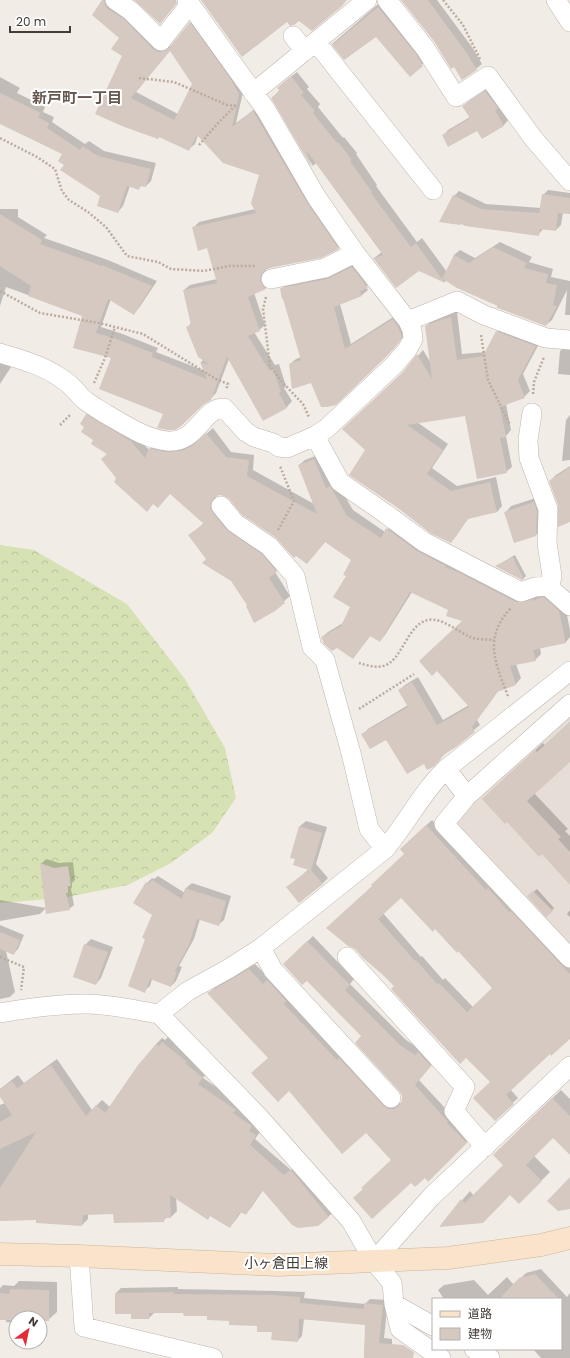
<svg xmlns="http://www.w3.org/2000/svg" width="570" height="1358" font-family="Poppins,'Noto Sans JP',sans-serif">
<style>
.residential{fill:#e5ddd6}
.forest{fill:url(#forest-crowns)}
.shadow{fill:#0003;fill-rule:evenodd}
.building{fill:#d5c9c1;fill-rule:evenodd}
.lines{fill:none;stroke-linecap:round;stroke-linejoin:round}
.street-casing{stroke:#bfb5ae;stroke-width:20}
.secondary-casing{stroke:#cdb59b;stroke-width:23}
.path{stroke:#bcab9d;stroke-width:2.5;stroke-dasharray:2 2;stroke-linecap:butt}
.street{stroke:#fff;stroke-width:19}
.secondary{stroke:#f9e3ca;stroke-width:22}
.labels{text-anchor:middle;stroke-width:4;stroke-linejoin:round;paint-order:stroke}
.street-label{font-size:14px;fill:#443c37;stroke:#fff}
.neighbourhood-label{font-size:15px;font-weight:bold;fill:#66584f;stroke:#fff}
</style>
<defs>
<pattern id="forest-crowns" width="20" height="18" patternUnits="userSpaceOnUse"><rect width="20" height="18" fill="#d7e2b4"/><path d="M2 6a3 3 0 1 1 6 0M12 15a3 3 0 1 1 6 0" fill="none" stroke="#bac39b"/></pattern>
</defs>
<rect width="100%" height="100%" fill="#f2ece7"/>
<path class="residential" d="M570,713V947L454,822L469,803Z"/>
<path class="forest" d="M0,545L34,550L127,604L185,679L225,748L236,798L212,833L171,863L128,885L62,898L0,903Z"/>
<path class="shadow" d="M103,0H111L164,47L171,46L195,18L244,88L236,123L259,106L343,243L338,248L266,269L265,275L271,283L266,288L254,293L265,325L259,330L254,332L275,365L279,364L286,386L284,388L292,401L287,407L264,419L229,359L216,393L210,399L164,413L113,357L83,315L6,287L0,306V209H18V217L47,235L44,238L108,260L157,281L139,308L133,314L111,299L101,327L120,333L158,348L156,352L205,371L201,362L204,359L188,327L191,323L184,290L190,285L217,279L208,247L193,228L199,222L255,209L260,175L198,135L195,144L189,149L160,136L158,138L123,126L124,56L120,38L93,15ZM170,50L193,84L178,114L136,92Z
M383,0L428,59L410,75L376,36L345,59L332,44Z
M402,0H437L472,47L482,64L476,69L454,66Z
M297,72L309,87L307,89L320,104L318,107L343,138L344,137L357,153L356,154L377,185L376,186L417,242L422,238L447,272L454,255L460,250L475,258L500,242L532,257L529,262L553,269L551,277L570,281V315H565L567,290L552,320L546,325L497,307L499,305L446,280L445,282L419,270L374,258L382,252L317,162L313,166L272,98L280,90L284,82Z
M0,77L20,88L17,93L45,107L43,112L54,117L52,122L85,144L89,141L104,151L156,163L151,181L146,186L142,185L139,188L130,186L123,206L118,212L65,165L64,154L0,123Z
M491,86L509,119L504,125L482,137L477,130L443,136L448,130L470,117L464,106L469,101Z
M548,190L570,193V213L563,212L561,225L556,230L543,229L538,235L465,225L454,196L459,191L486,204L541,208L543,195Z
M358,262L373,281L366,287L368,290L362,295L340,304L351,344L398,314L404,321L403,337L392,350L312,381L290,364L296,359L301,357L282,289L287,283Z
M457,312L462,354L486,352L497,332L502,326L541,340L523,374L530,391L524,397L506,404L511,430L506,436L512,467L506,472L466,415L417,422L448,444L432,468L457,486L496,477L502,506L497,512L469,517L456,536L450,542L367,450L404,372L423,350L431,363L426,326L432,321L450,313Z
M566,345H570V375L558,374L560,351Z
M0,360L11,367L0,384Z
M92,409L136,435L149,450L156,443L188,445L199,440L213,428L231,452L254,455L253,470L314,504L299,465L305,460L320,454L353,510L385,532L393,523L545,592L565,605L570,630V637L566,642L540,648L541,654L535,660L516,664L521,678L516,684L499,690L477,720L480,725L447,752L432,766L424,763L386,738L363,734L368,729L408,705L399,690L405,685L418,677L443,720L469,705L463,621L449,609L412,592L385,635L380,641L371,635L353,658L322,637L328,632L343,623L351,607L347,576L353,559L326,541L312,557L276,536L230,498L225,495L219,494L216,496V502L282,565L275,572L290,596L274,610L248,605L232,580L207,559L190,535L204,523L170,493L118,477L108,454L94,440L85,427L87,415Z
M570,415V460L562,461L566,420Z
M570,466V521L559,505L550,481L556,475Z
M539,497L541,530L536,535L506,512L511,506Z
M515,555L526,576L523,579L496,566Z
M570,722V760L534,793L568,829L565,831L570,836V883L491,791L543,743L545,745Z
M432,820L492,885L570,964V1037L550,1053L510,1089L518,1098L495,1120L491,1082L383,973L373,886L406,853L407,843ZM401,896L459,950L494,988L473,1007L445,978L443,980L422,956L421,957L383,913Z
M306,821L327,827L316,864L328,878L322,884L288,887L309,869L296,858L291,857L300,826Z
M46,859L59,863L73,862L75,880L72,883V887L71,889L74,905L69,909L41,864Z
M158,876L185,893L186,888L192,883L231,896L224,920L218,925L200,919L194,939L179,966L182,967L176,981L171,986L152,979L150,986L144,991L154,914L147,883L152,878L154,879Z
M537,889L554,908L547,916L529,896Z
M0,900L46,908L40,914L0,921Z
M570,910V917L567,914Z
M0,925L24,935L18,949L13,954L6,951L15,992L10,997L0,999Z
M313,936L354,979L350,984L406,1040L436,1060L419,1080L472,1137L428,1180L425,1177L411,1182L366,1131L269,1058L209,993L214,988L255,964L393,1103H402L403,1096L363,1036L307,979L284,964Z
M91,939L113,947L101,978L96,984L85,945Z
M169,1036L208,1071L203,1078L241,1104L262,1129L255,1139L291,1170L297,1165L335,1211L318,1225L263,1190L251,1208L245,1214L242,1211L235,1221L229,1227L211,1215L176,1198L177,1211L171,1217H167L163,1221L114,1213L88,1214V1219L82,1225L37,1219L0,1220V1105L5,1103L0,1096V1089L18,1075L24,1083L57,1059L92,1110L102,1100L110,1107L139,1066L156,1044L162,1038L165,1040Z
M561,1090L570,1099V1154L553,1137L534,1156L550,1172L519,1203L510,1194L441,1225L470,1191L474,1196L505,1165L520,1129Z
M541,1269L567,1297L570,1293V1358H541L533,1349H561V1299H444L438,1290L444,1285L474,1280L488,1295L507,1277L514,1285L526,1273Z
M19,1281L57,1282V1312L48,1320H42L40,1322V1318H16V1323L6,1322V1319H0V1288L3,1285L14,1286Z
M178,1287V1289L278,1291L305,1292L304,1298L365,1304L370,1299L388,1300L384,1338L392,1339V1345L401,1358H364L366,1324L304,1319L302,1336L297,1341L258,1325L208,1315L184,1312H155L149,1318L132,1313L116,1293L121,1288Z"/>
<path class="building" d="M102,0H104L105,5L108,9L124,19L153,49L158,52L164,51L169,48L190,22L230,78L239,94L232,127L253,111L308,204L339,249L321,258L269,268L264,271L261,275L260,281L263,286L266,289L248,297L260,331L248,336L269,370L273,369L281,392L279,393L287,408L263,421L227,357L211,400L203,405L180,427L175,430H168L157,428L163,414L99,389L111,358L73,348L82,316L28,296L31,286L0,266V214L42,240L40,244L102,266V265L152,286L134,315L108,299L96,333L114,338L153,353L152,357L207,379L200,362L210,365L198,357L186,327L191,325L183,290L217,283L207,248L198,251L192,227L256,213L251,203L259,175L223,163L197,135L189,151L159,137L158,139L122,126L95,114L122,56L111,49L119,38L92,15ZM170,51L192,84L174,120L131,98Z
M134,0H176L177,3L160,24Z
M201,0H347L342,6L312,31L299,21L294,25L290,26L287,22L242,57Z
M401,0H428L466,52L477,70L462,80L454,67L451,69L434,41Z
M378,7L416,54L423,66L410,77L376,37L344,60L332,45Z
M291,76L304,93L301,95L315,111L313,113L337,143L338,142L352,160L350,161L372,192L371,193L411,247L416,243L442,279L454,255L469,263L493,247L527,263L524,268L548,274L546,283L557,285L553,305L557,306L546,326L495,307H500L457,288L443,279L445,283L419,271L396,288L373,258L383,255L306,150L312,168L271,98L280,91L277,88Z
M485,91L498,108L495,110L504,126L482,139L477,131L448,147L442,135L470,118L462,106Z
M0,93L41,113L38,117L49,123L47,128L80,150L82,146L98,156L151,169L146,187L140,186L139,190L127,186L118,213L97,206L100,196L60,170L64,165L58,161L62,154L0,124Z
M542,194L570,198V214L558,213L556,231L540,229L539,236L465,226L461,224L460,225L439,222L453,195L481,209L539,213Z
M352,267L368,288L360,291L362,296L334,307L345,349L393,319L398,327L402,337L398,344L386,357L336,405L327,407H321L311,383L292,389L289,364L301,360L283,299H282L280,288L327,279Z
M451,317L457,360L483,356L496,331L536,346L518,380L525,398L500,407L506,437L500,438L507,473L477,479L465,416L407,425L443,450L427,474L451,491L490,482L497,512L468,519L451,543L430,533L398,508L349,475L365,450L342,429L402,373L417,354L432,379L425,326L443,319Z
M86,414L131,441L145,458L149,448L165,452L181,451L192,446L206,433L226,457L249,460L247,476L317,514L298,465L314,459L326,488L330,486L333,491L347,516L381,538L386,528L417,551L446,566L445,567L458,572L516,602H524L533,599L534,601L538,598L544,597L559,611L566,643L533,650L536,661L510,666L516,685L497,692L472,727L475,732L456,747L440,757L441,759L433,767L427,770L424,764L407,774L386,740L370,749L361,734L408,707L398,690L412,682L437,725L469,707L437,671L432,676L419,661L462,621L446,616L448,610L410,592L380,642L370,636L353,659L337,648L332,651L324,644L321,637L341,626L350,607L333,597L346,576L343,575L351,560L325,542L307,564L296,556L294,558L275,537L242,515L229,499L224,496L219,495L214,498L211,503L210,508L213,513L227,530L262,554L277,572L269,578L285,603L275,611L254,623L246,606L247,605L231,581L202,563L206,559L188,535L204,524L170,494L158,508L153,504L147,512L114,482L116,478L101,459L107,454L91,444L93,440L81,432L84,427L80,424Z
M570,467V522L558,527V505L549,481Z
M534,502L537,511L536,536L514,543L504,512Z
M513,557L516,564L524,579L522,580L495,566Z
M570,722V762L527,801L561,837L558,839L570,852V885L542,854L539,857L507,822L505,824L482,799L535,750L537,752Z
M426,825L486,890L488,888L509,912L511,911L570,974V1039L551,1056L550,1054L506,1095L514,1104L495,1121L473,1098L490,1082L466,1058L460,1064L391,989L394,986L382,974L363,958L355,949L348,946L326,928L372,886L371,885L404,854L400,849ZM401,898L433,932L435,929L457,953L458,951L492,988L467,1012L439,983L437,984L416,960L415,961L378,919Z
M299,826L322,833L311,870L323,884L299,903L286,887L309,870L293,865L295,859L290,858Z
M40,863L54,868L68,866L71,886H68V893H66L70,910L46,914Z
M152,880L182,899L185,888L226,901L219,926L197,919L189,945L175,971L177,972L171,987L150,979L145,993L128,986L145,939L142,938L152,915L133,903L146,882L149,884Z
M533,891L553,911L546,917L527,896Z
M0,932L20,940L14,955L0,949Z
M307,941L350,985L345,990L400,1045L415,1055L418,1052L431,1066L415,1085L448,1122L447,1123L467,1143L428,1182L425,1178L415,1187L411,1183L372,1219L353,1198L363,1189L361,1188L391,1160L366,1133L342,1154L289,1091L278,1102L251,1073L268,1058L207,993L249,969L263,984L267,980L286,1001L284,1004L337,1060L339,1058L383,1105L388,1109H394L398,1106L402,1101V1095L399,1091L355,1043L361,1036L307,981L302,985L283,964Z
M84,944L108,952L96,985L73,977Z
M162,1042L187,1062L185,1063L203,1078L198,1084L236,1110L233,1113L252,1126L249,1131L256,1135L250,1145L284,1175L291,1170L329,1217L318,1226L298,1228L292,1225L262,1190L246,1215L240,1212L230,1228L210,1216L208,1220L170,1195L171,1218H164V1222L114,1223L113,1214L83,1215L82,1226L36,1223V1220L0,1221V1188L36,1132L0,1149V1122L12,1115L0,1097V1089L12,1081L17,1088L51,1065L86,1116L96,1105L105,1113L138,1065L156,1044L159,1046Z
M552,1098L570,1116V1155L553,1138L526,1165L542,1181L519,1204L510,1195L483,1223L439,1227L461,1199L465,1203L503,1165L493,1155Z
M570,1177V1209L558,1211L547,1201Z
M535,1274L559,1299H499L519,1278Z
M10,1289L49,1290V1321H40V1318H16V1320H0V1293L9,1294Z
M173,1292L174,1294L273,1295L300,1297V1303L364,1309V1303L383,1305L379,1343L403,1345L414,1352L413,1358H364L365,1325L299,1319L298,1342L271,1340L272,1332H257V1326L229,1325V1321L207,1320V1316H184L183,1313H149V1319H131V1314H115V1293Z"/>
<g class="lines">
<defs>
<path id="street" d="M115,0L131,11L161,41L190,4
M387,0L425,48L456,97L488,76L533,138L570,181
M556,0L570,22
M293,36L305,51
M316,42L433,190
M253,93L367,0
M271,279L325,268L355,253
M408,321L457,301L484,315L546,338L570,340
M0,353C19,359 39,364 56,375C61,378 67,382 71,386C76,390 80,397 86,401C92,406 100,410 106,414C125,425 144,438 167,441C197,444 203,407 224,408L246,432L254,437L273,443L279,447L287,448L315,436L327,428L394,365L407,350L413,339L412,330L408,321L355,253L317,198L266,110L187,0
M532,413L528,440L529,458L548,509L547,543L552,576L550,586
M315,436L340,482L386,514L424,542L521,592L535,587L550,586L552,590L570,606
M221,506L235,523L269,546L295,576L312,647L325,660L351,753L369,829L385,849
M446,769L467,796L444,824L570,958
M467,796L570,704
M261,948L273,970L391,1098
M347,957L465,1087L454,1111L485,1147
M0,1013C28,1008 57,1004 86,1004C110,1004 134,1010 159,1014L188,991L228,969L261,948L385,849C407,823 422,792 446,769L570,671
M159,1014L258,1116L351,1221L374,1261L392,1283L394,1304L433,1326
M79,1256L84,1327L213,1358
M374,1261L431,1197L570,1066
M394,1304L400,1329L441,1358
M474,1349L490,1358"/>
<path id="secondary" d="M0,1254L79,1256L278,1265L448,1258L541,1245L570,1238"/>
</defs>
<use href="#street" class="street-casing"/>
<use href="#secondary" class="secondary-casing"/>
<path class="path" d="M443,0L463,25L480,59
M139,78L174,82L227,105L238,106
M0,138L37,157L55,169L62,191L69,200L88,212L106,227L127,256L158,262L171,269L204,271L229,266H256
M199,145L218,123L235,106
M0,291L40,313L99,323L143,334L216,379L228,384L226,390
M266,297L263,309L270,366L283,383L303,404L309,417
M481,335L488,380L510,425
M94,383L105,358L115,327
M533,394L534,382L544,357
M60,425L71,414
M278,530L294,501L280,466
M359,663C366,665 375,668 383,666C402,662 407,624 428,620C442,617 458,632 470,637C477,640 487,639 494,640
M508,696C495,662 483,638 511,608
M359,709L414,674
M0,957L24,967L21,990"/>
<use href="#street" class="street"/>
<use href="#secondary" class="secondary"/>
</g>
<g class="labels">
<g class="street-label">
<text x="286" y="1268">小ヶ倉田上線</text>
</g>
<g class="neighbourhood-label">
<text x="77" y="103">新戸町一丁目</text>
</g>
</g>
<rect x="432" y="1298" width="130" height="52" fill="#ffffff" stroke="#b4b1af"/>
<rect x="440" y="1311" width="20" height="6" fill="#f9e3ca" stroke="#b4b1af"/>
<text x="468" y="1318" font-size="12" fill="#443c37">道路</text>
<rect x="440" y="1328" width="20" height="12" fill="#d5c9c1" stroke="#b4b1af"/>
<text x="468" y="1338" font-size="12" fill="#443c37">建物</text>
<g transform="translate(28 1330) rotate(33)"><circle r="19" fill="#ffffff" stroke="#b4b1af"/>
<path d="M0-3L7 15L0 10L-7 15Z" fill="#e42c39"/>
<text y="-6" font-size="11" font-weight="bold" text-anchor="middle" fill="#443c37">N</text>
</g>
<path d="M10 26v6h60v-6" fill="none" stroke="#443c37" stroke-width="2"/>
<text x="16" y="26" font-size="12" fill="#443c37" stroke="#ffffff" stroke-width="3" paint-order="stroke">20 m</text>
</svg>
